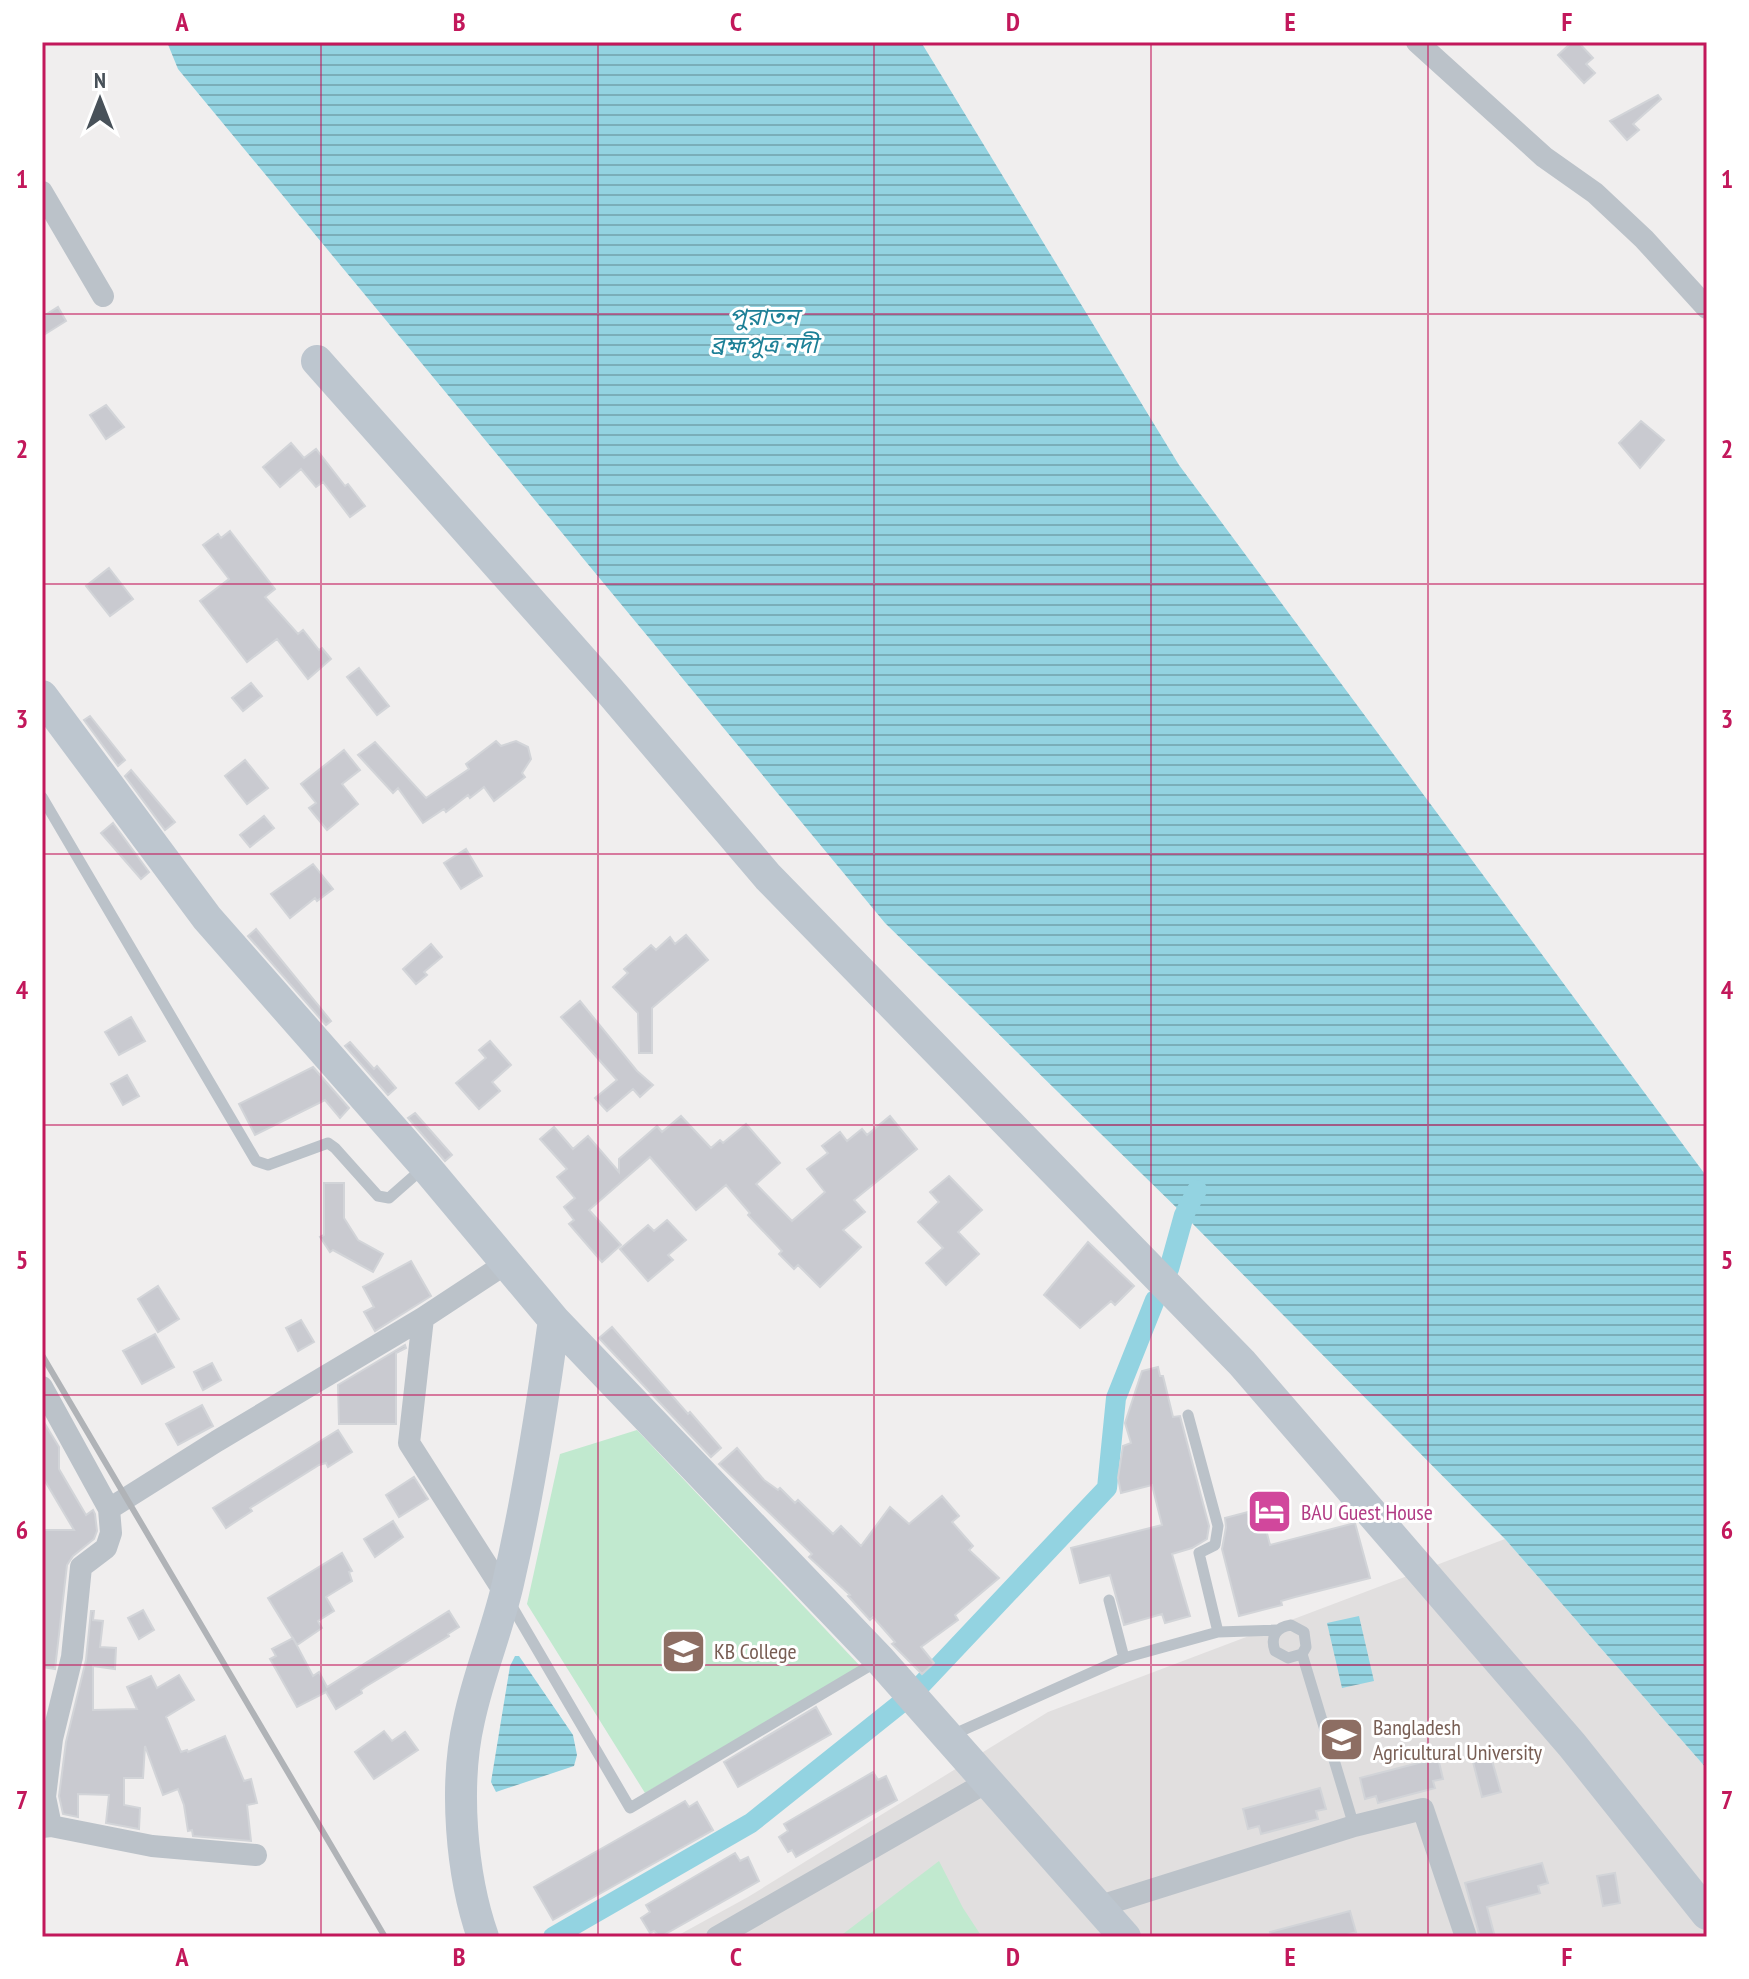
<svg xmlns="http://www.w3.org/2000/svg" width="1749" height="1979" font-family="'PT Sans Narrow','Noto Sans Bengali',sans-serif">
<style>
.education{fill:#e1dfdf}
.green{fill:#c1e9cf}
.water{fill:url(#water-rules)}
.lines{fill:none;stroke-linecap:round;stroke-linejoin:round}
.canal{stroke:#93d3e1;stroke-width:20}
.building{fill:#c9cad0;stroke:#d2d4d8;stroke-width:2}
.lane{stroke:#bbc2c9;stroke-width:11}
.street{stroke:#bbc2c9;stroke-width:22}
.secondary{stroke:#bdc6cf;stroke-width:32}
.rail{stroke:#b0b3b7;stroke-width:6}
.grid{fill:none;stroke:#c2185b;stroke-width:2;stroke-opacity:0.55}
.labels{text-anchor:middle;stroke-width:6;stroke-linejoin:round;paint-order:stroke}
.hotel-label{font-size:22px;fill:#b23c85;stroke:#fff;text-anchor:start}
.education-label{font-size:22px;fill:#785e54;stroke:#fff;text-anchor:start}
.water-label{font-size:24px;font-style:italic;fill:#1d8097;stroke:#fff}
.neatline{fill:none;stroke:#c2185b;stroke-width:3}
.grid-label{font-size:26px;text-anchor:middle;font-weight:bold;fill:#c2185b}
</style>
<defs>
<pattern id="water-rules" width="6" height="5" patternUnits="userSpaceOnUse" patternTransform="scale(2)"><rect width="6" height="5" fill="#93d3e1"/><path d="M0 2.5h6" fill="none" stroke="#7aaeb9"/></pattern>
</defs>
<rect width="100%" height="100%" fill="#f0eeee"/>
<path class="education" d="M1505,1539L1707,1769V1937H675L748,1897L1048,1712Z"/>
<path class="green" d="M637,1430L861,1667L645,1793L527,1604L560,1454Z
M939,1861L963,1908L982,1937H839Z"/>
<path class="water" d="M167,42H921L1179,465L1707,1177V1769L1505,1539L1184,1215L885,923L178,69Z
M1359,1616L1374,1681L1342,1688L1327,1623Z
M515,1656H519L573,1735L577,1755L574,1766L496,1792L491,1782L510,1666Z"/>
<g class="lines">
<path class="canal" d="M1169,1269L1184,1215L1197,1190
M922,1684L1107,1488L1116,1398L1155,1300
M553,1937L751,1823L905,1700"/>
</g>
<path class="building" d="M1572,42H1578L1593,58L1586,64L1595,73L1584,83L1558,55Z
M1658,95L1661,99L1633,124L1639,130L1627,140L1610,121Z
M58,307L66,321L42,336V317Z
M106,405L124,427L106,439L90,415Z
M1641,421L1664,440L1640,468L1619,443Z
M291,443L304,458L316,449L345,486L348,484L365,506L350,517L323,482L316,487L301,469L280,487L263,467Z
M230,531L275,589L265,597L298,634L303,630L319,650L322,648L331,659L308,679L277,639L247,662L200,601L229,579L203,545L218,534L221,538Z
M109,568L133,599L110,616L86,586Z
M359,668L389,706L377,715L347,677Z
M251,683L262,696L243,711L232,698Z
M90,716L125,760L118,766L84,720Z
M496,741L501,746L516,741L528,747L531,759L522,773L525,777L494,801L484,787L470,798L468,795L446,812L444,809L423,823L398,788L393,793L358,755L375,742L426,798L469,769L466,764Z
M344,750L360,770L342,784L358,804L327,830L309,808L316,803L301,784Z
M245,760L268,788L247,804L225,776Z
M131,770L175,822L165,830L125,776Z
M264,816L274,828L250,847L240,835Z
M113,823L149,872L141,879L101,833Z
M466,849L482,876L461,889L444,863Z
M313,864L333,889L317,901L315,898L290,918L271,894Z
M256,929L331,1021L326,1025L248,936Z
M686,935L708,960L652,1008V1053H639L638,1013L613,987L628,973L624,969L651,945L656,950L670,937L675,944Z
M431,944L442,957L424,972L427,975L416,984L403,969Z
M580,1001L637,1071L653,1085L640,1097L633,1089L607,1111L595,1098L617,1080L561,1017Z
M131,1017L145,1041L119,1055L105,1032Z
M490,1041L511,1065L492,1082L500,1091L479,1109L456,1083L486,1058L479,1050Z
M350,1042L374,1069L377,1066L396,1088L388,1095L345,1046Z
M313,1067L349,1108L340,1118L325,1100L255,1135L239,1104Z
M127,1075L139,1096L123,1105L111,1084Z
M415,1113L452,1155L445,1161L408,1118Z
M681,1116L711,1148L720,1140L723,1143L746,1124L780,1163L756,1184L792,1221L825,1192L807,1169L828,1153L822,1146L840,1132L847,1141L862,1129L867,1135L890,1116L917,1149L854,1200L865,1212L843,1230L861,1247L820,1287L798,1265L794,1269L779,1254L782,1251L748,1215L750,1213L726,1185L696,1210L650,1157L589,1210L621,1245L602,1262L569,1224L574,1220L564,1207L575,1198L557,1177L567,1169L540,1139L554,1127L573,1149L588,1136L619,1172V1159L657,1126L662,1132Z
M949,1176L982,1210L958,1232L979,1254L946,1285L926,1263L943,1248L918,1222L939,1202L930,1192Z
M324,1183H344V1218L358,1240L383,1254L373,1272L333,1250L330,1252L320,1237L324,1235Z
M667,1220L686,1240L668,1255L673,1260L648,1281L620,1249L648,1225L654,1231Z
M1088,1242L1134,1286L1115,1305L1111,1301L1080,1328L1044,1295Z
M411,1261L431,1296L375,1331L364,1312L374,1307L363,1287Z
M158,1286L179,1319L158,1332L138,1299Z
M301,1320L314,1342L298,1351L286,1328Z
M612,1327L688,1414L690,1412L721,1448L711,1457L599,1338Z
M155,1334L174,1367L142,1384L123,1351Z
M405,1345L406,1348L396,1353V1424H339L338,1385Z
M212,1363L221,1380L203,1390L194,1372Z
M1158,1367L1160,1376H1163L1173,1417L1180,1416L1209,1526L1207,1539L1192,1548L1172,1554L1190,1616L1165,1623L1162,1614L1124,1625L1110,1575L1080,1583L1071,1548L1162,1525L1152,1485L1121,1493L1118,1478L1123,1446L1131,1443L1125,1423L1142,1371Z
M202,1405L213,1426L178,1445L166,1424Z
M42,1419L59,1447V1469L86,1515L93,1510L95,1514L97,1531L94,1539L73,1556L67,1565L55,1669L42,1667V1530H74L42,1476Z
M338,1430L352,1452L328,1467L326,1463L319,1465L250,1508L252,1511L226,1528L213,1508Z
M737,1448L764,1480L778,1490L780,1488L795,1503L798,1500L833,1534L841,1526L861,1546L890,1507L909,1524L942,1496L959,1516L952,1522L973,1546L969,1550L999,1578L955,1615L958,1620L921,1647L934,1663L922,1674L892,1644L895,1642L873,1617L870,1620L848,1596L850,1595L809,1557L812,1554L719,1464Z
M414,1477L428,1499L399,1517L386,1495Z
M1248,1512L1249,1517L1262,1514L1270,1545L1355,1523L1370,1578L1295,1597L1281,1601L1282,1605L1239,1616L1222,1549L1226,1527L1225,1518Z
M393,1521L403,1537L375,1557L364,1539Z
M342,1553L352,1571L349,1572L352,1581L326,1597L334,1611L318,1621L322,1628L297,1645L268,1598Z
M143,1610L154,1630L139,1639L128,1618Z
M91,1611H94L93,1620L103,1621L100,1647L116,1648L115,1669L93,1666V1710L137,1709L127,1687L151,1676L157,1688L179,1675L194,1700L166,1717L181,1752L187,1750L188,1752L225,1736L244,1781L251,1779L257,1803L247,1805L251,1841L193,1836L192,1830L188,1831L184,1805L178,1789L163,1795L145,1746L143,1778H124V1805L140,1808L139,1829L106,1823L109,1795L78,1794V1817L63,1814L59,1796L66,1742L86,1660Z
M449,1611L459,1627L448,1634L449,1636L365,1687L361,1690L362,1693L336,1709L326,1692L297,1707L270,1659L276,1656L272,1649L293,1638L313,1676L319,1672L327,1687Z
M816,1707L831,1734L738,1787L724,1762Z
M384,1731L392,1741L405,1732L418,1750L374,1779L355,1752Z
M1491,1757L1501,1792L1482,1797L1473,1762Z
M1438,1758L1443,1779L1433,1781L1435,1788L1378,1803L1376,1796L1365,1799L1360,1778Z
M873,1772L878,1780L886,1776L897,1800L796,1857L792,1850L788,1852L779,1837L788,1831L784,1824Z
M1320,1788L1326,1809L1316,1811L1318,1819L1261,1834L1259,1826L1248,1829L1243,1809Z
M685,1801L689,1807L697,1802L713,1830L553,1920L534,1887Z
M735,1853L740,1861L748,1857L759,1881L660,1937L654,1931L650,1933L641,1918L650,1912L646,1905Z
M1542,1863L1548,1883L1538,1886L1540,1893L1487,1907L1495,1937H1480L1465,1883Z
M1615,1873L1620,1903L1603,1906L1597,1876Z
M1350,1911L1356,1932L1346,1935L1347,1937H1271L1270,1932Z"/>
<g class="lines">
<path class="lane" d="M42,797L256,1161L268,1165L328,1143L335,1148L378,1196L389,1198L422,1169
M1188,1415L1218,1526L1215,1545L1199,1553L1218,1632L1277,1630
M510,1603L630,1808L876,1662
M1302,1654L1288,1658L1275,1651C1270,1637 1276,1627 1291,1625L1304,1632L1306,1647L1302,1654L1354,1826
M1124,1658L1218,1632
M952,1735L1124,1658L1109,1600"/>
<path class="street" d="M1417,42L1544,157L1595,193L1644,239L1707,308
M42,192L103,296
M423,1318L409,1443L506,1595
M42,1387L109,1509L111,1533L106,1548L81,1567L72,1657L52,1739L45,1797L51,1826L42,1827
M109,1509L217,1441L423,1318L505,1264
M51,1826L152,1846L256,1855
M1097,1907L1354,1826L1423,1809L1466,1937
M717,1937L987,1782"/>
<path class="secondary" d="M317,361L608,689L768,877L1242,1363L1572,1745L1707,1914
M42,696L207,918L425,1166L554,1320L880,1660L1125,1937
M483,1937C461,1874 454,1785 469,1720C479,1672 499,1626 509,1579C529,1492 542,1408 554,1320"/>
<path class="rail" d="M42,1355L385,1937"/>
</g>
<path class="grid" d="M321,42V1937M598,42V1937M874,42V1937M1151,42V1937M1428,42V1937M42,314H1707M42,584H1707M42,854H1707M42,1125H1707M42,1395H1707M42,1665H1707"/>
<defs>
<symbol id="hotel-square" viewBox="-11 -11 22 22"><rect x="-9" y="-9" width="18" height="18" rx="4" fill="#d1479c" stroke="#fff"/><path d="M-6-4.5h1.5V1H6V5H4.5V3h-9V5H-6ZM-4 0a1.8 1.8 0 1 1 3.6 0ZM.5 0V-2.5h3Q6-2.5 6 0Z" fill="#fff"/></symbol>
<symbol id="university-square" viewBox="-11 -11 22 22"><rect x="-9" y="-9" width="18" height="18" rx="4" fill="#8d6e63" stroke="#fff"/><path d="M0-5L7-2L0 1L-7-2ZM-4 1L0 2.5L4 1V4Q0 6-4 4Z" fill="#fff"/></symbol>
</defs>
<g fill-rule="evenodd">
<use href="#hotel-square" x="1244" y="1486" width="51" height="51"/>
<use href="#university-square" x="658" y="1626" width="51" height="51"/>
<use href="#university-square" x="1316" y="1714" width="51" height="51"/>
</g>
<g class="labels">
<g class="hotel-label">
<text x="1301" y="1520">BAU Guest House</text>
</g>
<g class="education-label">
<text x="714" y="1659">KB College</text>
<text x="1373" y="1735">Bangladesh<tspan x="1373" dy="25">Agricultural University</tspan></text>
</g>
<g class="water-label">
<text x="764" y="325">পুরাতন<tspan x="764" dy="28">ব্রহ্মপুত্র নদী</tspan></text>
</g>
</g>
<rect width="1749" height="1979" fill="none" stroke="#ffffff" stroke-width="88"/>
<g transform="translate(100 100)" stroke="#ffffff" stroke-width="6" paint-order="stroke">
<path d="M0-6L14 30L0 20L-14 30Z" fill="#485159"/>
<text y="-12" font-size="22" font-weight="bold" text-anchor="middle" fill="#485159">N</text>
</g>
<rect x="44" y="44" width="1661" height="1891" class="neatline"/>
<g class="grid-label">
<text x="182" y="31">A</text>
<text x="459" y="31">B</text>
<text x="736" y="31">C</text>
<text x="1013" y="31">D</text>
<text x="1290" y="31">E</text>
<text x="1567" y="31">F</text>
<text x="22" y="188">1</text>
<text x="1727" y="188">1</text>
<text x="22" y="458">2</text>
<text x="1727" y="458">2</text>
<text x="22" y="728">3</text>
<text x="1727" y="728">3</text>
<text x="22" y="999">4</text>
<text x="1727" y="999">4</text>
<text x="22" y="1269">5</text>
<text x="1727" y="1269">5</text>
<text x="22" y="1539">6</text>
<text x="1727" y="1539">6</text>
<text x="22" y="1809">7</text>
<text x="1727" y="1809">7</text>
<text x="182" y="1966">A</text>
<text x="459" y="1966">B</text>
<text x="736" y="1966">C</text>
<text x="1013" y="1966">D</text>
<text x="1290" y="1966">E</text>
<text x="1567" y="1966">F</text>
</g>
</svg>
